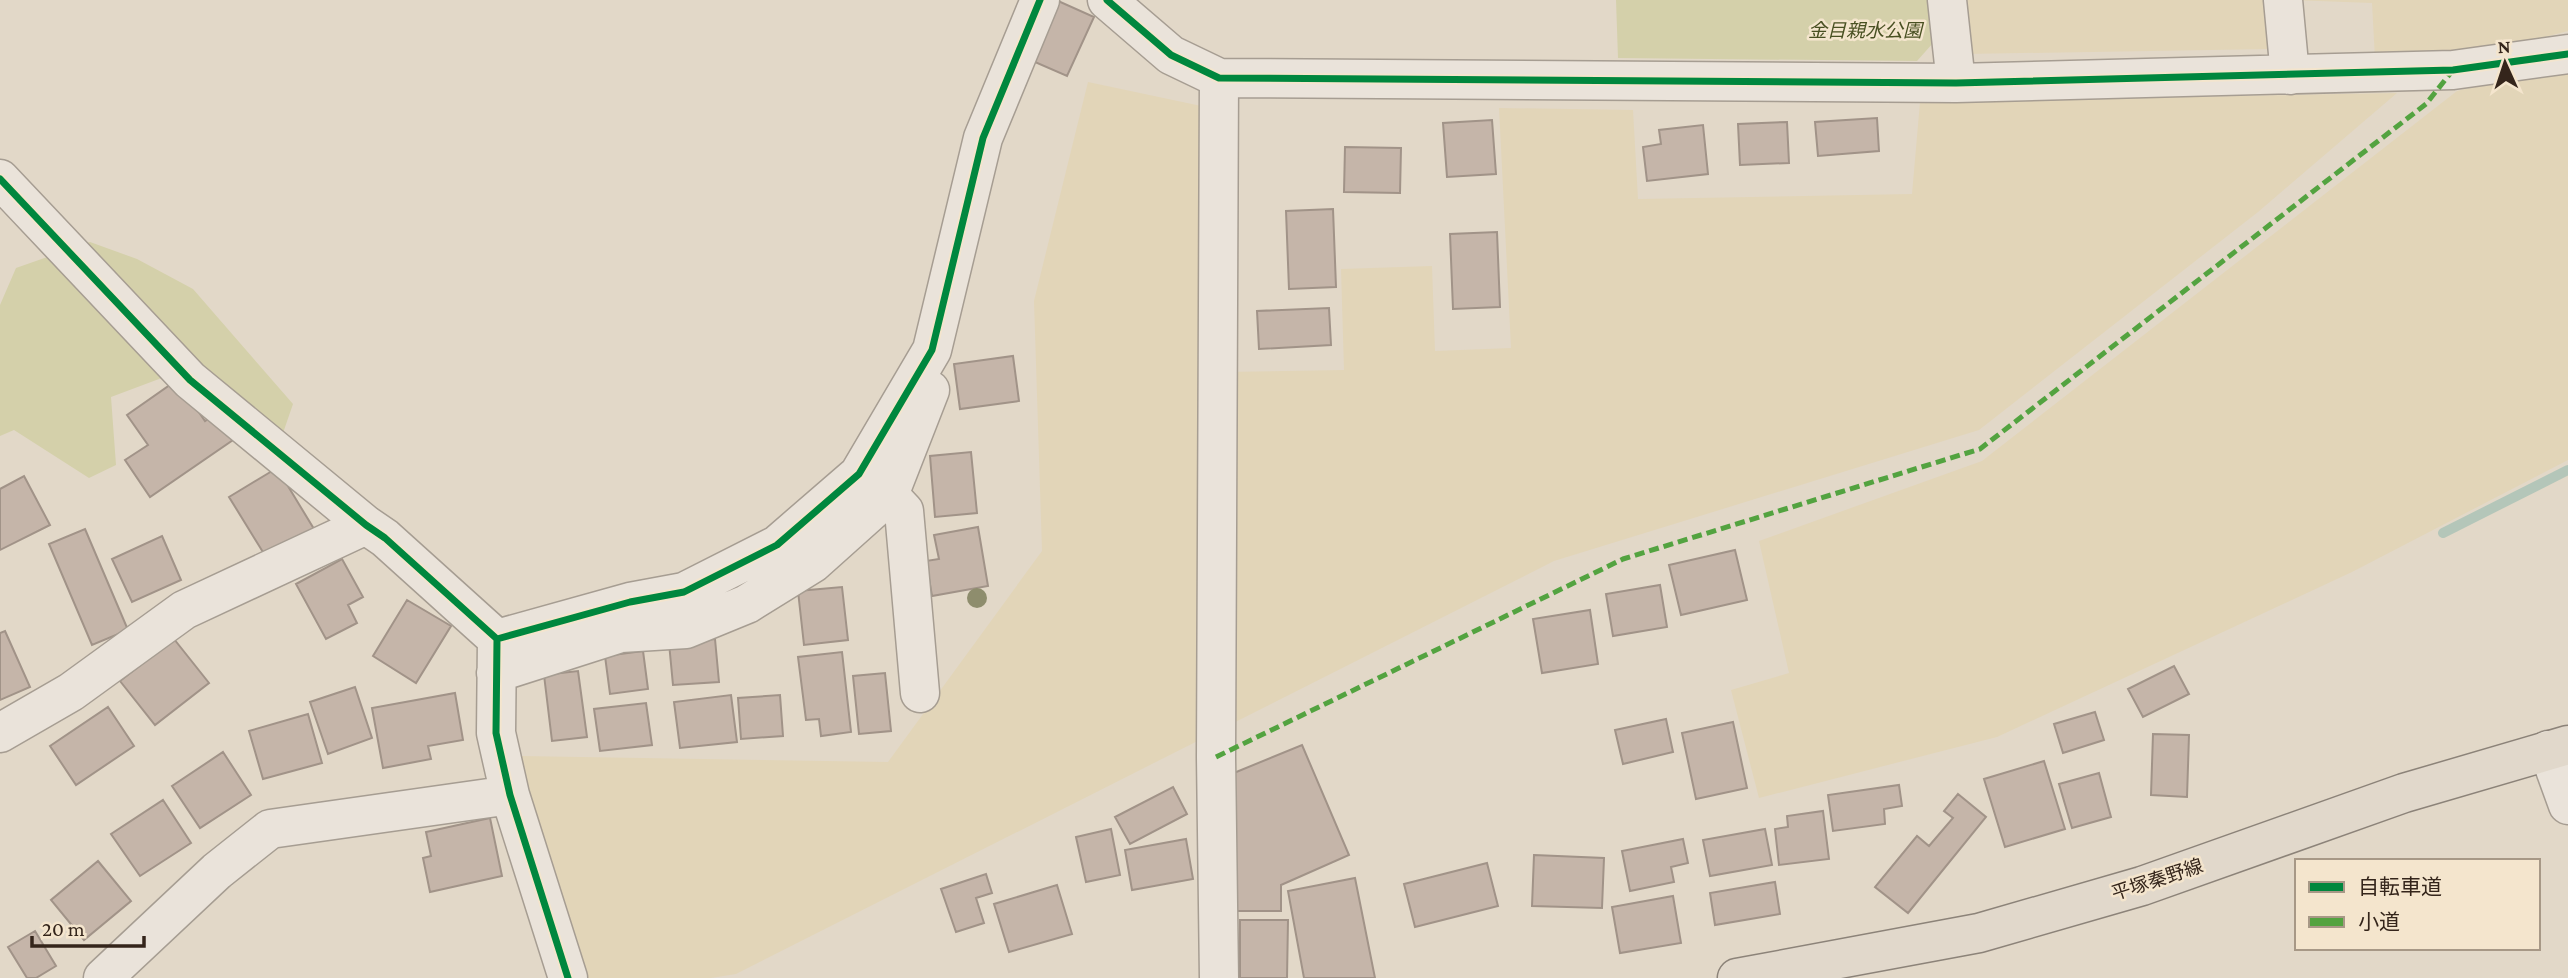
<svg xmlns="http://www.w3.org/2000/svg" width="2568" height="978" font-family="'Crimson Pro','Noto Sans JP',serif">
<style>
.farmland{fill:#e2d5b8}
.green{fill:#d4d0aa}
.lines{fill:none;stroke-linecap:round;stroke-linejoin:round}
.stream{stroke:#b4c6b9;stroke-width:10}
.building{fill:#c5b5a9;stroke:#a19388;stroke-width:2}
.minor-casing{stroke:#a69d92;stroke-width:41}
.major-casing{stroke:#8c8379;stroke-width:41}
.minor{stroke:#eae3da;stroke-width:38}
.major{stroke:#e1d8cb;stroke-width:38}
.quiet{stroke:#53a340;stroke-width:5;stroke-dasharray:10 5;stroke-linecap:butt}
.cycleway-casing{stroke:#f4e5cd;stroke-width:11}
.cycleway{stroke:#00873e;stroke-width:7}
.tree{fill:#8e8d6d}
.labels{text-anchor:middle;stroke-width:5;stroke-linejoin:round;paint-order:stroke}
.park-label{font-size:19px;font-style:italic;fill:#495022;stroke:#f4e5cd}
.street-label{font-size:19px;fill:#34251b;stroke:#f4e5cd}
</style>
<rect width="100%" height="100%" fill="#e2d8c8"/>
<path class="farmland" d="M1959,0H2264L2269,49L1965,54Z
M2291,0H2568V31L2491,51L2375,59L2372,3Z
M2568,63V460L2352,572L1997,737L1759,798L1731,690L1789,673L1759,541L1982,461L2457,91Z
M1088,82L1206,107L1222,372L1344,370L1341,269L1432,266L1435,351L1511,348L1499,108L1633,110L1638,199L1912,194L1920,102L2397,93L2258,212L1979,430L1554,561L736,974L711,978H581L520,756L888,762L1042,551L1034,301Z"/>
<path class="green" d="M1616,0H1937L1941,34L1917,61L1618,58Z
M90,242L137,259L193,289L293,404L283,433L191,367L111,397L116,465L89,478L14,430L0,436V305L16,268Z"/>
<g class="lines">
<path class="stream" d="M2443,533L2568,470"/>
</g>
<path class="building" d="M1056,0L1094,17L1067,76L1028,59Z
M1877,118L1879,151L1818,156L1815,122Z
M1492,120L1496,174L1447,177L1443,123Z
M1787,122L1789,163L1740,165L1738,124Z
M1703,125L1708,174L1647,181L1643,147L1661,144L1659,130Z
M1345,147L1401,148L1400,193L1344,192Z
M1333,209L1336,287L1289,289L1286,211Z
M1497,232L1500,307L1453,309L1450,234Z
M1329,308L1331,345L1259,349L1257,311Z
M1013,356L1019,401L960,409L954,364Z
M177,380L205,421L214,415L233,440L150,497L125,460L148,445L127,415Z
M971,452L977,513L935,517L930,456Z
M277,468L314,529L266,557L229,497Z
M24,476L50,525L0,550V489Z
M978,527L988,586L932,596L926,561L939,559L934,535Z
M85,529L128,630L92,645L49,544Z
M162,536L181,580L132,602L112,559Z
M1735,550L1747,600L1681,615L1669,565Z
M342,559L363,597L348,605L357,623L326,639L296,584Z
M1660,585L1667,627L1613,636L1606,594Z
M842,587L848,640L804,645L798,591Z
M407,600L451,626L416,683L373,656Z
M1590,610L1598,664L1542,673L1533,619Z
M5,631L30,687L0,700V633Z
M174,639L209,683L155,725L120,681Z
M715,639L719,682L673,685L669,643Z
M643,651L648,689L610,694L605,656Z
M842,652L851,732L821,736L819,719L806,720L798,657Z
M2174,666L2189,694L2143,717L2128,689Z
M578,671L587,737L552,741L544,675Z
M885,673L891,731L859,734L853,676Z
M355,687L372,738L328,754L310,702Z
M455,693L463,740L428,746L431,759L383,768L372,708Z
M731,695L737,742L680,748L674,702Z
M780,695L783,736L741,739L738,698Z
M646,703L652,745L600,751L594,709Z
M108,707L134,746L76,785L50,746Z
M2095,712L2104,740L2063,753L2054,724Z
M308,714L322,763L263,779L249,731Z
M1666,719L1673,752L1623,764L1615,730Z
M1733,722L1747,788L1696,799L1682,733Z
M2153,734L2189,735L2187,797L2151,795Z
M1302,745L1349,855L1281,885V911H1231L1229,775Z
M223,752L251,795L200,828L172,786Z
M2044,761L2065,829L2005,847L1984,779Z
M2099,773L2111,817L2072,828L2059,784Z
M1899,785L1902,806L1884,809L1885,824L1833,831L1828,795Z
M1173,787L1187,814L1130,844L1115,817Z
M1958,794L1986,817L1908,913L1875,887L1917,836L1929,846L1953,818L1944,811Z
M163,800L191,843L140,876L111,834Z
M1823,811L1829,859L1779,865L1775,829L1788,827L1787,816Z
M490,818L502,876L430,892L423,858L431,856L426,832Z
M1111,829L1120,875L1086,882L1076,837Z
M1765,829L1772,865L1710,876L1703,840Z
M1186,839L1193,879L1132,890L1125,850Z
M1683,839L1688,863L1671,867L1674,882L1630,891L1622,851Z
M1534,855L1604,858L1602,908L1532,906Z
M98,861L131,901L84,940L51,900Z
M1487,863L1498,906L1415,927L1404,884Z
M986,874L992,893L976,898L984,923L956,932L941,889Z
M1355,878L1375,978H1304L1288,891Z
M1775,882L1780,914L1715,925L1710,893Z
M1057,885L1072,934L1009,952L994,904Z
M1673,896L1681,943L1620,953L1612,907Z
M1240,920H1288L1287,978H1240Z
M35,931L56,966L36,978H27L8,947Z"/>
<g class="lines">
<defs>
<path id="minor" d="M1107,0L1171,55L1219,78L1956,83L2453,70L2568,54
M1947,0L1956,83
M2283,0L2290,75
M0,179L190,380L366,525L385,538L497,639L496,733L510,795L568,978
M889,495L904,511L920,693
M497,639L630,602L684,592L777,545L859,474L932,350L983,138L1040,0
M496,673L621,633L686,629L747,604L813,563L889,495L930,390
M0,733L71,692L184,610L366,525
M2548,750L2568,805
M103,978L217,871L270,829L510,795
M1219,978L1216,757L1219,78"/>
<path id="major" d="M1737,978L1979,933L2142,886L2404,793L2568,745"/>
</defs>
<use href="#minor" class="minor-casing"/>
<use href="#major" class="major-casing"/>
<use href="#minor" class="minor"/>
<use href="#major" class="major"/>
<path class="quiet" d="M1216,757L1623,559L1980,449L2426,104L2453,70"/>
<defs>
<path id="cycleway" d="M1107,0L1171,55L1219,78L1956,83L2453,70L2568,54
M0,179L190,380L366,525L385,538L497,639L496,733L510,795L568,978
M497,639L630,602L684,592L777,545L859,474L932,350L983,138L1040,0"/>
</defs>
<use href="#cycleway" class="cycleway-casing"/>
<use href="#cycleway" class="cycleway"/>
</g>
<circle class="tree" cx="977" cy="598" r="10"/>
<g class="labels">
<g class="park-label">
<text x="1865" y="37">金目親水公園</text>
</g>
<g class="street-label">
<text transform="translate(2157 879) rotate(-18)" y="7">平塚秦野線</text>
</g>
</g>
<rect x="2295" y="859" width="245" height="91" fill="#f4e5cd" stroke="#a79886" stroke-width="2"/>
<rect x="2309" y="882" width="35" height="10" fill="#00873e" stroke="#a79886" stroke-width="2"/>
<text x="2358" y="894" font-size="21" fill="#34251b">自転車道</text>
<rect x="2309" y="917" width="35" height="10" fill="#53a340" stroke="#a79886" stroke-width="2"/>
<text x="2358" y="929" font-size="21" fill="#34251b">小道</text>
<g transform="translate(2505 63) rotate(357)" stroke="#f4e5cd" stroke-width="5" paint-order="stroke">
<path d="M0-5L12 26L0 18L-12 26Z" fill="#34251b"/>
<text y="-10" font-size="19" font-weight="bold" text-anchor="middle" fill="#34251b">N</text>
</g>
<path d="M32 936v10h112v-10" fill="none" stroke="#34251b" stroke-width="3.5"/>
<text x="42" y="936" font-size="21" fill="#34251b" stroke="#f4e5cd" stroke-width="5" paint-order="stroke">20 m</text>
</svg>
